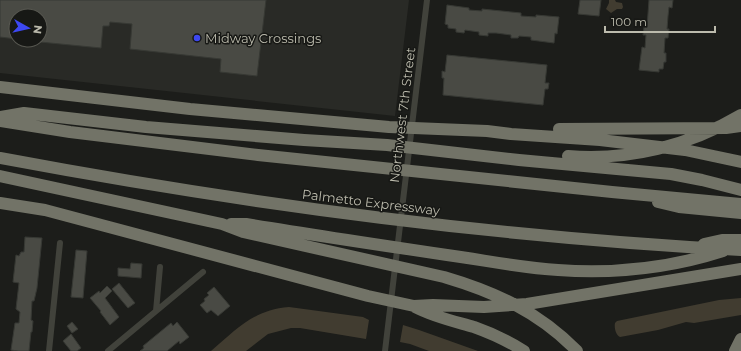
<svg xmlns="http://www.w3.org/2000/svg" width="741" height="351" font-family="Montserrat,sans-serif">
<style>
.built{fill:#292a26;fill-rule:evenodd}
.water{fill:#413c30}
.building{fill:#494a44;stroke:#373934}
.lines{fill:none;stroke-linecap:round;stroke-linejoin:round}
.street{stroke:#41423b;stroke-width:6}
.highway{stroke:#727367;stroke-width:12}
.poi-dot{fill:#3d48f2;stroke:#171815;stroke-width:1.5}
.labels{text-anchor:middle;stroke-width:3;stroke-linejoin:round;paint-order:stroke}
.poi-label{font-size:13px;fill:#bcbbad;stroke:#171815;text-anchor:start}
.street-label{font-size:13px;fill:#bcbbad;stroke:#171815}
</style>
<rect width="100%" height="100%" fill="#1c1d1a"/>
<path class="built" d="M0,0H409L395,116L0,73ZM16,16H40V40H16Z"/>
<path class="water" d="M609,0H615L616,2L622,3L623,7L622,9H617L611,13L606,9L609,3Z
M741,298V315L694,323L686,322L658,330L620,337C616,335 614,328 615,323L617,321L719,300Z
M289,307L363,317L369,320L366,339L300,328H291L268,334L246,351H211C237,329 253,310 289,307Z
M403,325L419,330L478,351H429L410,344L400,342Z"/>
<path class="building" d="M0,0H266L257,76L220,72L221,59L130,49L132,24L110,22L109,26H103L101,48L40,42V16H16V39L0,37Z
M580,0H601L599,16L578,14Z
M649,0H673L672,8L669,7L668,16L667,29H669L668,38H665L664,53H666V62H664L663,69H659V72L639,70L642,47L645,48L646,35H643L644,27H647Z
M447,5L469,8V10L482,11V9L521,13V16L536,17V15L559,17L557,34L555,33L554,43L531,40V37L519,36L518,38H511V35L496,33H488V36L479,35V32L465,30L464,33L456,32V29L448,28V25L445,24Z
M447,55L547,65L545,83H549L548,89H545L543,105L443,95L444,78H442V71L445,72Z
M25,237L42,238L37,288L34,301H32L31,320L33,321L32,332H31L29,351H18L11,350L15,323H19L20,312L16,309L19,283L13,282L16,255L19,256L21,252H24Z
M76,250L87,251L83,298L71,297Z
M131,263L142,264L141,278L118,276V268L130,269Z
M119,283L135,303L128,308L112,289Z
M107,286L112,291L105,298L119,317L110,325L100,312L101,311L90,298L99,291L100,293Z
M214,287L230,306L218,316L211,310L207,313L200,305L205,301L204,299L209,295L207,293Z
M72,322L78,329L72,333L67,326Z
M177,322L189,337L180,344L179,341L167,351H140L144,348L143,346L171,323L173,326Z
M71,334L81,348L77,351H71L63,341Z"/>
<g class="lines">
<path class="street" d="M156,311L160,267
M49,351L60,243
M108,351L203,272
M385,351L427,0"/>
<path class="highway" d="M0,87L190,109L389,127L487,131L511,134L600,140L685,150L741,162
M0,117L24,113L146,127L304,140L387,145L519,160L671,174L702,180L741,190
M0,121L70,132L258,155L612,192L741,204
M559,129L726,128L741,126
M568,156C628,161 689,146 741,115
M0,158C245,204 492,237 741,250
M0,176L222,224L243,232L444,277C495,292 539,312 577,351
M658,202L679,207L741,213
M0,203L45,210L368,296L414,306L433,305L484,307L527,304L741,269
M231,224H246C313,235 380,245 447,255C484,260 521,268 558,270C614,274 670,268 723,251
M704,244L722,240H741
M415,307C434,317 453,321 474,327C491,333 508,341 524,351
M735,351L741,339"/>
</g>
<circle class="poi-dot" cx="197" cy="38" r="4"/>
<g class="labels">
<g class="poi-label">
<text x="205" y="43">Midway Crossings</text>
</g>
<g class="street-label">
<text transform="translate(402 115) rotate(-83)" y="5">Northwest 7th Street</text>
<text transform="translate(371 202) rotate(7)" y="5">Palmetto Expressway</text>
</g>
</g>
<g transform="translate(28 28) rotate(98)"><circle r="19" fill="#171815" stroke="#595952"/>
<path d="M0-3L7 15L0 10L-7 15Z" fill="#3d48f2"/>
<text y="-6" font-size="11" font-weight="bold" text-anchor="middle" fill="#bcbbad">N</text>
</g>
<path d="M605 26v6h110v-6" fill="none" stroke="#bcbbad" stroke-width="2"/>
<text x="611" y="26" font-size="12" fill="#bcbbad" stroke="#171815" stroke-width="3" paint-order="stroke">100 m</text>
</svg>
